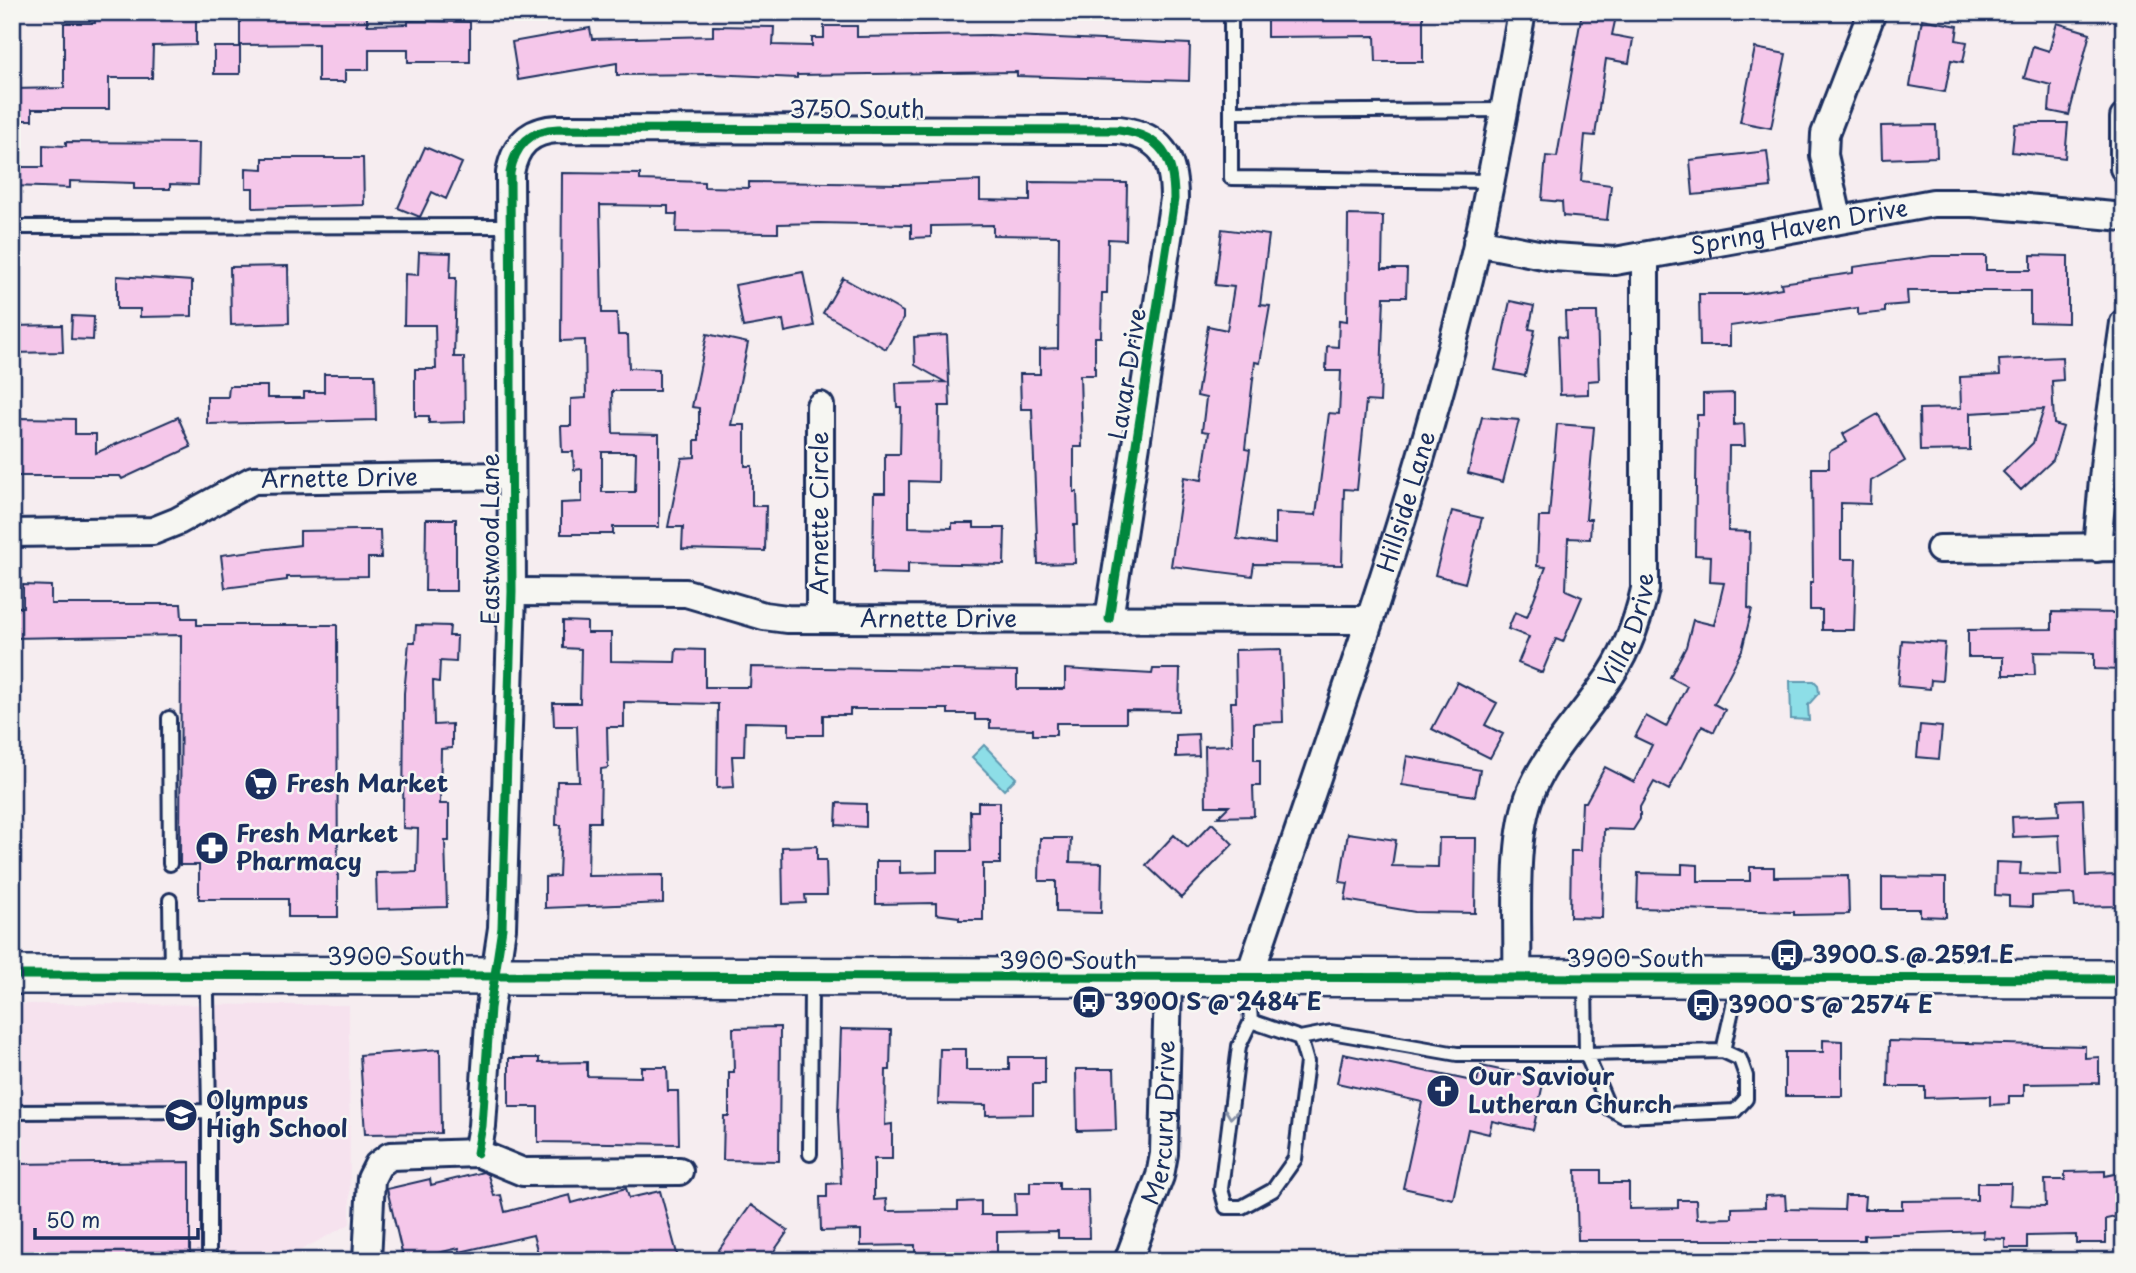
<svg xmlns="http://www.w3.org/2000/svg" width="2136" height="1273" font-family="'Playpen Sans',sans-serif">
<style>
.built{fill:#f6e2ee}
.water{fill:#8ddee7;stroke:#5f98b0;stroke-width:2}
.building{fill:#f5c7ea;stroke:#1b2f5e;stroke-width:2;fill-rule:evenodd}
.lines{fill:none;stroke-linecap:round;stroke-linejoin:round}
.service-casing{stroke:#1b2f5e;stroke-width:18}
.minor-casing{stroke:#1b2f5e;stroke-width:32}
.secondary-casing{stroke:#1b2f5e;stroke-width:42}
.service{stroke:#f6f6f2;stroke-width:12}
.minor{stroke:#f6f6f2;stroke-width:26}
.secondary{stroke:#f6f6f2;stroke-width:37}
.cycleway-casing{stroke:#f6f6f2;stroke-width:13}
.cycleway{stroke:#00873e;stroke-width:9}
.oneway{stroke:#8892a8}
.labels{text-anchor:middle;stroke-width:5;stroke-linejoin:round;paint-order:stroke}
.street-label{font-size:24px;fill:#1b2f5e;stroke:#f6f6f2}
.poi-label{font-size:24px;font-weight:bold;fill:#1b2f5e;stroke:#f6f6f2;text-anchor:start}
</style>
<rect width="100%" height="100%" fill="#f6edf0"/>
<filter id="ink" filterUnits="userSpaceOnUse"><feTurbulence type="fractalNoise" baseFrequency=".0143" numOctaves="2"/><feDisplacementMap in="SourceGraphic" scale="14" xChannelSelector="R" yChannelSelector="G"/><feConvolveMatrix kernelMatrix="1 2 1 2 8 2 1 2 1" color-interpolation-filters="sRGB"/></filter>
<g filter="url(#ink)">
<path class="built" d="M12,1004L349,1005L350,1224L280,1261H12Z"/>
<path class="water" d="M1790,681H1814L1818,685L1819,693L1808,705L1809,720L1791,719Z
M984,745L1016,778L1004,790L972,757Z"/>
<path class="building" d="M95,12L196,13V45L153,46L152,78H109V109H32V120H12V89L64,88V23H95Z
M367,12V25L408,24V21L470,22V62H408V49H369V70H345V82H318V44L240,45V14Z
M1267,12H1423V62H1376L1375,36L1267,37Z
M1582,12H1617L1612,35L1633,39L1629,63L1606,59L1595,136L1585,135L1581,181L1611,185L1607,220L1563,216L1562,202L1542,200L1546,156L1557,157Z
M1922,19L1958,26L1956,40L1967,42L1963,62L1951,60L1945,92L1910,86Z
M2057,23L2090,33L2069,115L2049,111L2051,85L2024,78L2033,46L2049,51Z
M713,26L774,27L773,45L812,46V38H824V26H857V37L989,35L1190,44L1189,81L1017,76V72L797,75V78L712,74L617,75V63L518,80L512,42L590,28L592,39L713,36Z
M214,47H240V74H214Z
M1755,48L1786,54L1771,128L1740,122Z
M2037,123H2068L2065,158L2012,152L2015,124Z
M1936,125L1937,157L1882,159L1881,126Z
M66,142L199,143L198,185L170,184V189H134V183L70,181V188L12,186V167H43V145L66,146Z
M425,147L462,163L446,199L432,192L420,217L398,208Z
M1767,151L1771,187L1693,195L1690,160Z
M263,158H363L364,205L253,208V188H246V168L263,169Z
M562,173L640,174V180L704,182V187L749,188V182L900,184L980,181V200L1030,201V182L1127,183L1126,240L1108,239L1107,293H1102L1101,337H1095V375H1080L1082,447H1074V492H1077L1078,525H1074L1075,563L1038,564L1032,409H1021L1020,374H1040V349L1058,348L1059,236L993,235V225L931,226V237L911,238V225L819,223L778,224V233L676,232L677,214H668V206L600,205L602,313H617L618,335H628L629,368L659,369V391H612L613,433L659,434V527H613V534H561V503L582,502V469L574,470L573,452H562L561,426H571V399L586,398L585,340L561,341ZM602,452H636L635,492H602Z
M1348,215L1383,216L1382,269H1407L1406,297H1384L1380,402L1366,401L1357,490L1344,489L1342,565L1254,564L1252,576L1171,566L1184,477L1202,480L1209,432L1202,431L1206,398L1197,396L1208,326L1227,330L1234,287L1215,285L1222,229L1269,235L1260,305L1270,306L1260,363L1255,362L1245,449L1250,450L1237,539L1275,544V513L1316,515L1329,413L1339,414L1341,371H1326L1327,346L1338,347L1339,320L1347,321Z
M419,252L451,253L450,278H456L454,357H464L465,422L429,423V416H415V369H436L435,325H404L405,274L418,275Z
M2031,255L2068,256V323L2030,322V291H1907L1908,304L1885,306V312L1858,315V308L1730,326V346H1700L1699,294H1745L1782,288L1781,283L1853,273V267L1932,256H1986V270H2031Z
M288,266L289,323L231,325L230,267Z
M803,272L814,326L785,332L783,320L743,327L735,285Z
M117,276L192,281V316L140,317V309H117Z
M843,278L903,312V319L886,349L823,313Z
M1510,301L1534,306L1529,329L1535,330L1525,376L1495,370Z
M1565,312H1597L1599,380L1588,381V394L1560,395L1558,336L1566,338Z
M72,316L94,317L93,340L71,339Z
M62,325L63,352L12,353V326Z
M707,334L748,343L731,425H745V466H752V506H766L765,551L682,549L683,527H668L682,458L695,457V440H699V408L692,407Z
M947,335L950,406H939L938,482L909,481V527L952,528V523H974V528H1005L1004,565L908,563V574L873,573L874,493H885V454H900L901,407H897L896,383L945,382L915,365L914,337Z
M2062,357L2063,380L2052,381L2054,424L2063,427L2053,460L2021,490L2003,472L2033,443L2044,409L1970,413V450L1920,451L1919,409L1961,408L1960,377L2000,375L1999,360Z
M324,374H375L376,420L207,424V397H228L229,386H267V398H304V392H324Z
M1734,393V425L1744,424L1745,446H1729L1728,531L1750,532L1748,608L1752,609L1742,650L1714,704L1725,710L1714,732L1702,726L1669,790L1654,782L1640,807V819L1633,830L1604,829L1602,918L1570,917L1571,851H1580L1582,802H1586L1605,767L1634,782L1652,745L1635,737L1646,716L1666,727L1687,686L1670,677L1686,647L1693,620L1714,625L1724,583L1710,582L1711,556L1695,555L1697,415H1703V394Z
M1878,414L1905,461L1871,481L1870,504L1841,503V559H1856L1854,630H1822V610H1810V582H1813L1812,468H1829V452L1847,442L1843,434Z
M178,417L191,447L122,479L120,476H16L20,418L75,419V434H96V453Z
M1482,417L1519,420L1503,482L1468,473Z
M1557,424L1594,427L1586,519H1591L1590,539L1568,538L1566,590L1582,597L1563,642L1556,639L1542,673L1518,663L1529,637L1508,629L1515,612L1527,617L1546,567L1537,566L1539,517H1549Z
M1452,511L1482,518L1465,583L1435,575Z
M426,519H456V591H425Z
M357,530H380L381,558H368V576L287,577V580L225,588L221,555L300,545V531Z
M23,585L51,586V604H181L182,618H197V625H337L338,917H288V899H199V865H180L181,635L12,638V607H23Z
M2052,612L2123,613L2122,670L2094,669V653L2034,652L2035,675H2003V657H1968V630L2052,629Z
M563,621L587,622V633H611V661L675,662L676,649L705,650V687H750L751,667L1017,671V689H1065V669L1152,674L1153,669H1180L1179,711L1126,710V723H1056V735H1033V729L990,728V720H975V714H948V709H850V715H823V735H789V723L745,722L744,756H732L734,787L717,788L718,704L624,702V727H607L608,768L601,769L600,822H589L588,876L663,875V903L545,908V877L559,876L561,825H556L557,781H579L577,726H554L553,703H580L581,649L563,648Z
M416,625L450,626L449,636H457L456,662L440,661L439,682L433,681L434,725L452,724V748L441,749L440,804H449V841H445L447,907L377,909L376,873L417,872L418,829L403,828L404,693L409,642H415Z
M1902,640L1945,643L1942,681L1931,680L1930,689L1898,686Z
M1281,649L1283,722L1254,723V760H1260V786H1253L1254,816L1218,817L1229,806H1206L1205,746L1232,745L1231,702H1236L1235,650Z
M1457,682L1497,703L1485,725L1503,734L1490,758L1432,729Z
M1920,725L1942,727L1939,759L1917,757Z
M1198,734L1199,756L1176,757V735Z
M1407,756L1480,770L1475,796L1402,785Z
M2083,799L2086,876L2118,875V906L2075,907L2074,894L2032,896V907L2009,906V896L1995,895L1996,862L2021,863L2020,874L2061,875L2059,835L2013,837L2012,817L2059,815L2058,800Z
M978,802H1000V864H983V920H959V917L936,914V903L876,904V861H900V873L937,872V851H971L970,811H978Z
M837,803L866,804V827L836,825Z
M1212,823L1233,844L1181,898L1146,865L1174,835L1188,848Z
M1348,833L1396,840L1392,866L1438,867L1439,838H1476L1475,913L1415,912L1345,900L1348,883L1340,882Z
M1040,838H1071L1070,862L1102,863L1101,913L1056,912V881H1039Z
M817,846V860H826L827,895H805L806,903L783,904L782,847Z
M1682,864L1698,865V881H1750V867H1774V877L1848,876L1849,914L1794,915V912L1637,908L1638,873L1682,874Z
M1882,877L1946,878V917L1920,916V909H1882Z
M780,1027L779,1161L723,1160L724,1116H729V1072H734L733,1028Z
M841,1029L891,1030L890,1070H886L885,1125L892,1124V1159H874V1200L886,1199L887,1211L958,1210V1202L981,1201V1215H1016L1015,1193H1030V1182H1059V1189H1088L1089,1238H1058V1231L997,1232V1260L915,1259V1245L861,1246V1230L821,1231L820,1197H827V1184L841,1183L838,1116Z
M1823,1040L1842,1041V1096H1785V1052H1823Z
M1889,1041L2085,1046V1058L2099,1057V1083L2024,1084V1096H2009V1104L1990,1105V1096L1925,1098V1087H1888Z
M440,1049L441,1133L365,1134L360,1055Z
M940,1049H966V1070H1009V1057H1045V1084H1033V1114L986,1115V1105L938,1104Z
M1343,1054L1477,1082L1481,1066L1544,1079L1533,1130L1492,1121L1489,1134L1468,1129L1453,1199L1403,1188L1422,1102L1337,1083Z
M509,1058H539V1063L587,1062V1076L641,1077V1067H667L668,1091H678L679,1144L538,1142V1107H509Z
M1076,1069H1114L1116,1130L1077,1131Z
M190,1162V1261H12V1164Z
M1576,1170H1601V1183H1629V1209L1678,1208V1200H1696L1697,1219L1732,1218V1208L1765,1207V1196L1785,1195L1786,1209L1844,1210L1845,1196H1865L1864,1209H1902V1201L1977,1200V1183H2011L2010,1205L2046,1206L2045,1180H2065V1172L2105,1171V1176L2124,1172V1215L2106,1219V1243H2076V1235L2027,1236V1248H2005V1239L1983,1238L1984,1231L1864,1235V1240H1578Z
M483,1172L488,1175L494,1196L501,1195L505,1212L570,1195L572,1203L626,1188L629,1198L660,1191L679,1261H652L651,1255L629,1261H540L533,1235L460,1252L459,1248L404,1261L387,1189L430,1179L431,1185Z
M751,1205L788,1231L767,1261H711Z"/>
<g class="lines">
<defs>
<path id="service" d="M1231,12V178L1490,181
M1231,112L1504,110
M12,227L511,226
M169,718L170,864
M170,900L171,973
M1248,980L1251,1021L1239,1046L1221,1189L1226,1207H1242L1273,1190L1295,1159L1307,1062L1300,1038
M1251,1021L1300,1038L1331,1032L1457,1054H1586L1585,981
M1723,1051L1740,1059L1746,1076V1099L1735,1111L1623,1116L1609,1108L1586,1054L1723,1051L1738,983
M209,1111V1261
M12,1112L209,1111L207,995
M810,1154L811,980"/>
<g id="minor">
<path d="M2124,118V168"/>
<path d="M1838,218L1824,155L1825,134L1872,12"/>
<path id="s1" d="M1477,242L1553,257L1615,261L1933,203H1973L2124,217"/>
<path d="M820,406V619"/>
<path id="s2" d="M12,533L153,531L178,521L253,480L511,476"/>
<path d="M2097,548L2105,457L2124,323"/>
<path d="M1940,549L2124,547"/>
<path id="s3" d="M512,592L686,593L764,616L787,619L1369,620"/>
<path id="s4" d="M1517,978C1519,924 1511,841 1531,792C1547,753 1579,721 1603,686C1625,657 1637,625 1645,589V257"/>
<path id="s5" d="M1248,980C1330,735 1420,493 1478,241C1495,165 1508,89 1522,12"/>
<path d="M477,1153L482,1126L490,1008L502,928L512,592L510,173C515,145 530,130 558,129L1119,130C1162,136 1174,157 1174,199L1109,619"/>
<path d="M367,1261L371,1179L378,1165L390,1156L477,1153L523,1172L679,1171"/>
<path id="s6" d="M1128,1261L1160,1176L1164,1154L1168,981"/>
</g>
<path id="secondary" d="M12,975C716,979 1420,979 2124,979"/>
</defs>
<use href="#service" class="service-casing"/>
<use href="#minor" class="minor-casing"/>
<use href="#secondary" class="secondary-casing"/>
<use href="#service" class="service"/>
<use href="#minor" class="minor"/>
<use href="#secondary" class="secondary"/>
<defs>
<path id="cycleway" d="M12,975C716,979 1420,979 2124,979
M477,1153L482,1126L490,1008L502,928L512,592L510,173C515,145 530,130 558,129L1119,130C1162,136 1174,157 1174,199L1109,619"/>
</defs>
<use href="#cycleway" class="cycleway-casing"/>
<use href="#cycleway" class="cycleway"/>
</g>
<defs><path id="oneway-chevron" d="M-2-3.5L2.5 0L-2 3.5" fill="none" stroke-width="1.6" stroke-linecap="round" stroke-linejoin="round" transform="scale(1.75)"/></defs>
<use class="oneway" href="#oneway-chevron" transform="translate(1231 1114) rotate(97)"/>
</g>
<defs>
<symbol id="supermarket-disc" viewBox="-11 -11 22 22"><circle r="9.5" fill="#1b2f5e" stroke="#f6f6f2"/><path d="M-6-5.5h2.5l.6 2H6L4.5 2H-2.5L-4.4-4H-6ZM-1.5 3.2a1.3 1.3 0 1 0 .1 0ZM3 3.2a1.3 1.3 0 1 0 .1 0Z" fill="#fff"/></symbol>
<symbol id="pharmacy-disc" viewBox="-11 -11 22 22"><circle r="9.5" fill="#1b2f5e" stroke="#f6f6f2"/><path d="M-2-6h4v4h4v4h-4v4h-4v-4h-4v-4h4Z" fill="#fff"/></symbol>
<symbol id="bus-disc" viewBox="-11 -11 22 22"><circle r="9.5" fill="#1b2f5e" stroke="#f6f6f2"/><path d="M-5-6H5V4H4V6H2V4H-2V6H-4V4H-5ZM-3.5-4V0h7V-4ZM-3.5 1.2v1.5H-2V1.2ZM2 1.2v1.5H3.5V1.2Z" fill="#fff"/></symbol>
<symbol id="church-disc" viewBox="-11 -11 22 22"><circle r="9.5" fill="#1b2f5e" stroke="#f6f6f2"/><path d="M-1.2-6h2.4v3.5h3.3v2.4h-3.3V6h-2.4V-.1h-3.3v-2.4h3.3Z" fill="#fff"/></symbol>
<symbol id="school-disc" viewBox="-11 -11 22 22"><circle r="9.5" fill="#1b2f5e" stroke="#f6f6f2"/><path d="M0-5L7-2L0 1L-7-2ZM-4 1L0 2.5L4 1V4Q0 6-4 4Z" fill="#fff"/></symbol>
</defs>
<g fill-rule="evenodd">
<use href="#supermarket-disc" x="242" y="765" width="38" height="38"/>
<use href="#pharmacy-disc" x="193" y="829" width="38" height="38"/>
<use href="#bus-disc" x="1768" y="936" width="38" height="38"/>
<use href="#bus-disc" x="1070" y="983" width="38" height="38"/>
<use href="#bus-disc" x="1684" y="986" width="38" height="38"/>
<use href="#church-disc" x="1424" y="1072" width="38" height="38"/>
<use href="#school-disc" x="162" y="1096" width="38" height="38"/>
</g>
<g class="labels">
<g class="street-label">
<text x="857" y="118">3750 South</text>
<text dy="8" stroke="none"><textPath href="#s1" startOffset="327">Spring Haven Drive</textPath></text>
<text transform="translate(1128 374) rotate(-81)" y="8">Lavar Drive</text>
<text dy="8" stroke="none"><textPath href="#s2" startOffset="340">Arnette Drive</textPath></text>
<text dy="8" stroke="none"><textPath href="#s5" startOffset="504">Hillside Lane</textPath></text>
<text transform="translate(820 513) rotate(-90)" y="8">Arnette Circle</text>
<text transform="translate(491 539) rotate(-90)" y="8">Eastwood Lane</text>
<text dy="8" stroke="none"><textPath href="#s3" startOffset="430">Arnette Drive</textPath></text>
<text dy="8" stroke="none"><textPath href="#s4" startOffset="378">Villa Drive</textPath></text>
<text x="396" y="965">3900 South</text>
<text x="1635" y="967">3900 South</text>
<text x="1068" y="969">3900 South</text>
<text dy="8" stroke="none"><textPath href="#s6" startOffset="144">Mercury Drive</textPath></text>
</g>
<g class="poi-label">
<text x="286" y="792">Fresh Market</text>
<text x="236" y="842">Fresh Market<tspan x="236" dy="28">Pharmacy</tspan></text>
<text x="1812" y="963">3900 S @ 2591 E</text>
<text x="1114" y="1010">3900 S @ 2484 E</text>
<text x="1728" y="1013">3900 S @ 2574 E</text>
<text x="1468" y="1085">Our Saviour<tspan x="1468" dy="28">Lutheran Church</tspan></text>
<text x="206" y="1109">Olympus<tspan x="206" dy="28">High School</tspan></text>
</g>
</g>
<rect width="2136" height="1273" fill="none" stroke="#f6f6f2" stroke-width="42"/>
<rect x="21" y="21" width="2094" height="1231" fill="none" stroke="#1b2f5e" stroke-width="2.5" filter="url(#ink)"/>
<path d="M35 1228v10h163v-10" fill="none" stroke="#1b2f5e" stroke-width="3.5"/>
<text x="46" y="1228" font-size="21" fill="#1b2f5e" stroke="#f6f6f2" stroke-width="5" paint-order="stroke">50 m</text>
</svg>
